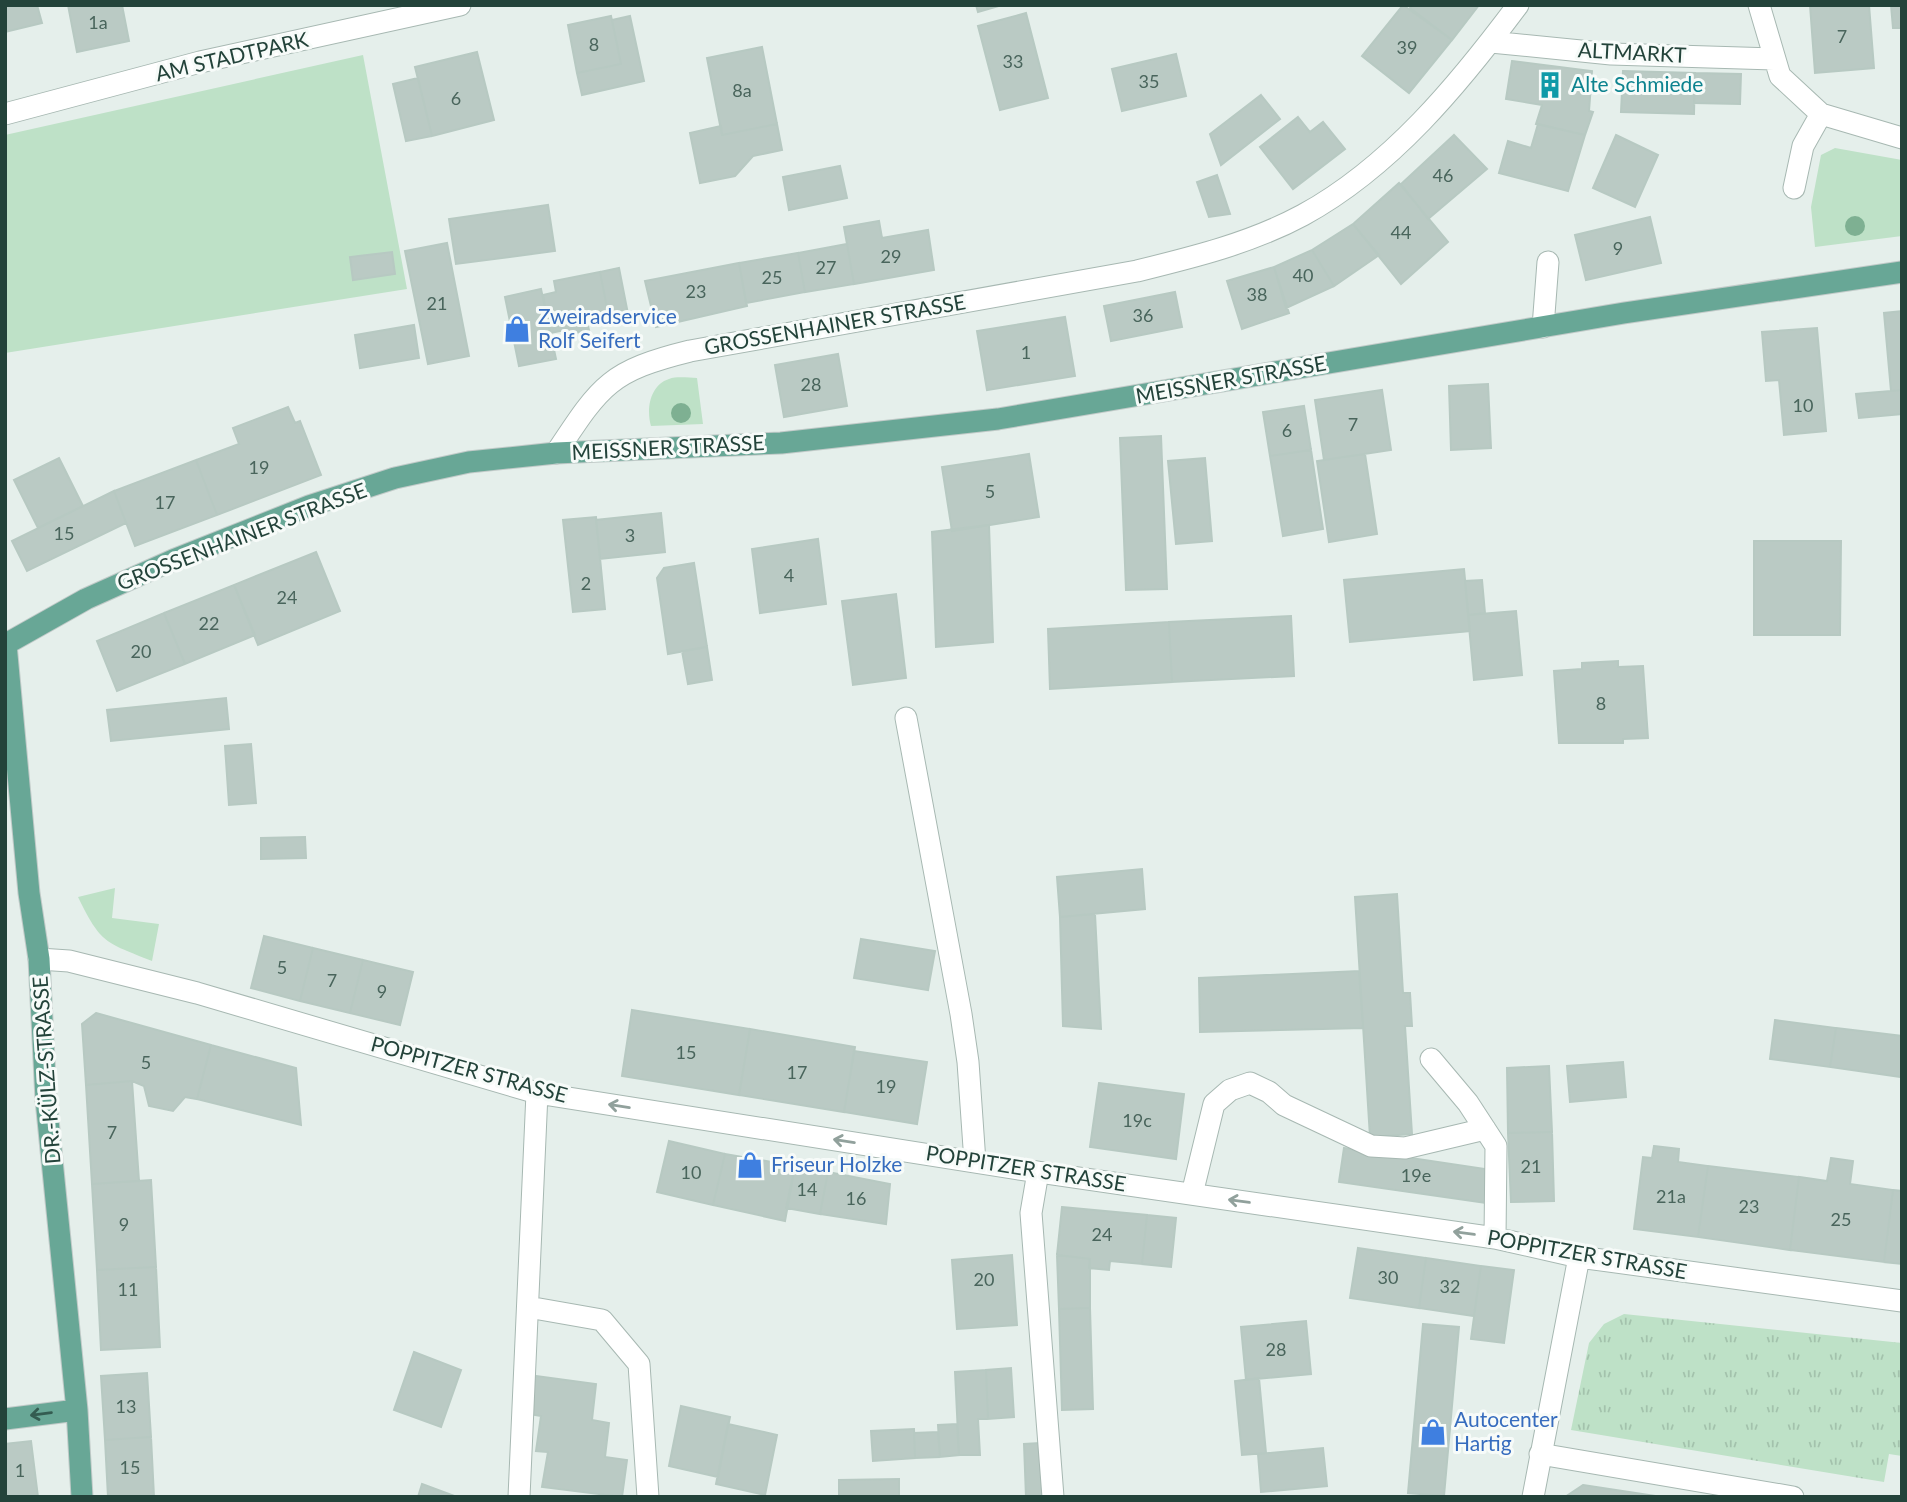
<svg xmlns="http://www.w3.org/2000/svg" width="1907" height="1502" font-family="Lato,sans-serif">
<style>
.grass{fill:#bee1c7}
.park{fill:url(#park-tufts)}
.building{fill:#bacac4;stroke:#b7c9c2;stroke-width:2}
.lines{fill:none;stroke-linecap:round;stroke-linejoin:round}
.minor-casing{stroke:#a7b8b2;stroke-width:23}
.major-casing{stroke:#c1cac8;stroke-width:23}
.minor{stroke:#fff;stroke-width:21}
.major{stroke:#68a796;stroke-width:21}
.tree{fill:#7eb092}
.oneway{stroke:#91a19c}
.oneway2{stroke:#345c51}
.labels{text-anchor:middle;stroke-width:6;stroke-linejoin:round;paint-order:stroke}
.number-label{font-size:18px;fill:#49655c}
.street-label{font-size:21px;fill:#23433a;stroke:#f7fbf9}
.culture-label{font-size:21px;fill:#0d838f;stroke:#f7fbf9;text-anchor:start}
.shop-label{font-size:21px;fill:#366cbe;stroke:#f7fbf9;text-anchor:start}
</style>
<defs>
<pattern id="park-tufts" width="24" height="20" patternUnits="userSpaceOnUse" patternTransform="scale(1.75)"><rect width="24" height="20" fill="#bee1c7"/><path d="M3 7l-1-3M5 7V3M7 7l1-3M15 17l-1-3M17 17v-4M19 17l1-3" fill="none" stroke="#a3c2ac"/></pattern>
</defs>
<rect width="100%" height="100%" fill="#e5efeb"/>
<path class="grass" d="M363,55L407,289L5,353V135Z
M1835,148L1902,160V236L1815,247L1811,207L1821,155Z
M697,378L703,424L651,426C646,409 650,385 669,379C677,376 689,378 697,378Z
M115,888L112,918L159,924L152,961C105,942 101,944 78,897Z"/>
<path class="park" d="M1624,1314L1902,1343V1456L1889,1454L1884,1482L1571,1430L1589,1343L1604,1324Z"/>
<path class="building" d="M5,5H37L42,23L5,32Z
M68,5H122L129,41L77,52Z
M976,5H1002L978,12Z
M1403,5L1452,40L1409,93L1362,56Z
M1412,5H1479L1452,40L1410,8Z
M1810,5H1869L1874,68L1815,73Z
M1891,5H1902V28H1893Z
M1026,13L1048,98L1000,110L978,26Z
M611,16L621,64L577,73L568,25Z
M630,16L644,81L582,95L577,73L621,64L612,20Z
M762,47L777,124L722,135L707,58Z
M477,52L494,120L432,136L415,67Z
M1176,54L1186,96L1122,111L1112,69Z
M1512,61L1592,71L1589,111L1593,112L1585,135L1536,124L1542,105L1506,99Z
M1623,71L1695,73L1694,114L1621,112Z
M1695,73L1741,74L1740,104L1694,103Z
M418,78L432,136L406,141L393,84Z
M1261,95L1280,119L1221,165L1210,134Z
M1298,117L1310,132L1323,122L1345,149L1293,189L1260,147Z
M777,124L782,150L753,156L735,176L700,183L690,133L721,126L722,135Z
M1538,124L1585,135L1568,191L1499,173L1508,141L1531,148Z
M1454,135L1487,169L1428,219L1401,184Z
M1616,135L1658,155L1635,207L1593,188Z
M840,166L847,198L789,210L783,177Z
M1217,175L1230,214L1209,217L1197,182Z
M1399,183L1448,242L1401,284L1353,224Z
M548,205L555,251L456,264L449,219Z
M1650,217L1661,263L1586,280L1575,235Z
M879,221L882,238L928,230L934,270L854,284L844,227Z
M1353,224L1379,255L1334,286L1312,250Z
M447,243L469,356L428,364L405,251Z
M847,244L854,284L805,292L798,253Z
M1312,250L1334,286L1286,308L1274,267Z
M392,252L395,274L353,280L350,257Z
M798,253L805,292L746,303L739,263Z
M739,263L747,306L656,327L645,281Z
M1274,267L1289,313L1242,329L1227,281Z
M619,268L628,314L609,318L600,272Z
M600,272L609,318L587,322L589,330L566,335L565,330L550,333L543,295L556,292L554,281Z
M541,289L556,359L519,366L505,297Z
M1175,292L1182,327L1111,341L1104,306Z
M1902,311V390L1891,391L1884,313Z
M1065,317L1075,376L987,390L977,331Z
M414,325L419,358L360,368L355,335Z
M1817,328L1826,431L1784,435L1779,380L1766,381L1762,332Z
M838,354L847,406L784,417L775,365Z
M1488,384L1491,448L1451,450L1449,386Z
M1382,390L1391,450L1324,460L1315,400Z
M1902,390V414L1859,418L1856,394Z
M1304,406L1311,450L1270,456L1263,412Z
M288,407L295,423L300,421L321,475L217,515L196,460L239,444L233,428Z
M1161,436L1167,589L1126,590L1120,438Z
M1311,450L1323,529L1283,536L1270,456Z
M1029,454L1039,517L952,531L942,467Z
M1365,454L1377,534L1329,542L1317,461Z
M59,458L83,506L38,528L14,480Z
M1205,458L1212,541L1176,544L1168,461Z
M196,460L217,515L135,546L114,491Z
M114,491L126,523L27,571L12,541Z
M661,513L665,552L600,559L596,520Z
M596,517L605,609L573,612L563,520Z
M989,525L993,642L936,647L932,532Z
M818,539L826,604L760,613L752,549Z
M1754,541H1841L1840,635H1754Z
M316,552L340,611L258,645L234,585Z
M694,563L707,647L668,654L657,578L664,568Z
M1464,569L1470,631L1350,642L1344,580Z
M1482,580L1485,613L1468,615L1465,581Z
M234,585L255,635L185,664L164,613Z
M896,594L906,678L853,685L842,601Z
M1516,611L1522,675L1474,680L1468,615Z
M164,613L185,664L117,691L97,641Z
M1291,616L1294,676L1172,682L1169,622Z
M1169,622L1172,682L1050,689L1048,629Z
M707,647L712,680L688,684L682,651Z
M1618,661V667L1643,666L1648,738L1623,739V743H1559L1554,671L1582,669V663Z
M226,698L229,729L111,741L107,710Z
M251,744L256,803L229,805L225,746Z
M305,837L306,858L261,859V838Z
M1142,869L1145,909L1060,917L1057,877Z
M1397,894L1403,993H1410L1412,1026H1405L1412,1134L1370,1137L1355,897Z
M1095,914L1101,1029L1063,1026L1060,917Z
M264,936L313,948L300,1001L251,988Z
M861,939L935,951L928,990L854,978Z
M313,948L363,960L350,1013L300,1001Z
M363,960L413,972L400,1025L350,1013Z
M1359,971L1363,1028L1200,1032L1199,978Z
M632,1010L750,1029L739,1095L622,1076Z
M96,1013L211,1045L197,1099L185,1097L173,1111L149,1106L144,1086L132,1081L86,1085L82,1024Z
M1775,1020L1836,1028L1830,1067L1770,1059Z
M1836,1028L1902,1036L1901,1077L1830,1067Z
M750,1029L855,1047L844,1112L739,1095Z
M211,1045L296,1068L301,1125L197,1099Z
M854,1051L927,1062L917,1124L844,1112Z
M1623,1062L1626,1097L1570,1102L1567,1066Z
M1549,1066L1552,1132L1508,1133L1507,1068Z
M132,1081L139,1181L92,1184L86,1085Z
M1099,1083L1184,1094L1176,1159L1090,1147Z
M1552,1132L1554,1201L1511,1202L1508,1133Z
M669,1141L725,1154L713,1205L657,1192Z
M1654,1146L1679,1149L1678,1162L1708,1166L1698,1237L1634,1229L1643,1157L1652,1158Z
M1344,1148L1492,1170L1487,1203L1339,1182Z
M725,1154L795,1166L785,1221L713,1205Z
M1831,1158L1853,1161L1850,1184L1893,1190L1884,1262L1790,1250L1799,1177L1827,1181Z
M795,1166L828,1172L820,1214L786,1208Z
M1708,1166L1799,1177L1790,1250L1698,1237Z
M828,1172L890,1184L886,1224L820,1214Z
M151,1180L156,1267L97,1270L92,1184Z
M1893,1190L1902,1191V1264L1884,1262Z
M1062,1207L1147,1215L1142,1264L1110,1261L1109,1270L1089,1268L1090,1259L1057,1255Z
M1147,1215L1176,1218L1171,1267L1142,1264Z
M1358,1248L1426,1258L1419,1308L1350,1298Z
M1012,1255L1017,1325L957,1329L952,1260Z
M1057,1255L1090,1259V1308L1059,1309Z
M1426,1258L1481,1266L1474,1316L1419,1308Z
M1481,1266L1514,1270L1504,1343L1471,1339Z
M156,1267L160,1347L101,1350L97,1270Z
M1090,1308L1093,1409L1062,1410L1059,1309Z
M1306,1321L1311,1374L1246,1380L1241,1327Z
M1423,1324L1459,1327L1444,1496L1408,1493Z
M414,1352L461,1370L441,1427L394,1410Z
M1011,1368L1014,1417L988,1419L986,1370Z
M986,1370L988,1419H978L980,1455H959L955,1372Z
M147,1373L151,1437L105,1440L101,1376Z
M536,1376L596,1384L592,1420L609,1423L605,1457L627,1460L622,1497L542,1487L548,1452L536,1451L541,1416L529,1414Z
M1259,1378L1266,1453L1242,1455L1235,1381Z
M681,1406L730,1417L718,1477L669,1466Z
M728,1424L777,1435L765,1495L716,1484Z
M957,1424L959,1455L940,1457L938,1425Z
M914,1429L915,1458L873,1461L871,1431Z
M938,1432L940,1457L915,1458L914,1433Z
M151,1437L154,1497H108L105,1440Z
M31,1441L38,1497H5V1444Z
M1040,1443L1042,1497H1026L1024,1444Z
M1323,1448L1327,1486L1261,1492L1258,1454Z
M899,1479V1497H839V1480Z
M422,1484L457,1497H418Z
M1583,1485L1662,1497H1565Z"/>
<g class="lines">
<defs>
<path id="minor" d="M1759,5L1780,76L1821,114L1902,138
M1491,42L1611,54L1774,59
M5,114L200,62L460,5
M1794,188L1803,146L1821,114
M1543,327L1548,262
M556,453C601,385 609,371 690,351L1137,271C1194,257 1251,243 1303,215C1391,167 1459,84 1518,5
M906,718L961,1014L968,1062L975,1162
M39,959L69,961L197,993L537,1093L1038,1172L1495,1238L1579,1257L1902,1301
M1431,1059L1468,1103L1496,1146L1495,1238
M1038,1172L1031,1213L1053,1497
M1192,1194L1214,1104L1230,1090L1250,1083L1269,1092L1284,1105L1371,1146L1405,1148L1485,1129
M528,1307L602,1320L639,1364L648,1497
M1540,1454L1793,1497
M519,1497L537,1093
M1533,1497L1579,1257"/>
<path id="major" d="M5,1419L77,1410
M82,1497L77,1410L46,1100L39,959L29,893L6,644L86,599L173,560L309,506L395,478L469,462L556,453L781,443L998,419L1624,313L1902,272"/>
</defs>
<use href="#minor" class="minor-casing"/>
<use href="#major" class="major-casing"/>
<use href="#minor" class="minor"/>
<use href="#major" class="major"/>
</g>
<g class="tree">
<circle cx="1855" cy="226" r="10"/>
<circle cx="681" cy="413" r="10"/>
</g>
<defs><path id="oneway-shaft" d="M-6 0H5M1.5-3L5.5 0L1.5 3" fill="none" stroke-width="1.6" stroke-linecap="round" stroke-linejoin="round" transform="scale(1.75)"/></defs>
<g class="oneway">
<use href="#oneway-shaft" transform="translate(619 1106) rotate(-171)"/>
<use href="#oneway-shaft" transform="translate(844 1141) rotate(-171)"/>
<use href="#oneway-shaft" transform="translate(1239 1201) rotate(-172)"/>
<use href="#oneway-shaft" transform="translate(1464 1233) rotate(-172)"/>
</g>
<use class="oneway2" href="#oneway-shaft" transform="translate(41 1414) rotate(173)"/>
<defs>
<symbol id="building-bare" viewBox="-9 -9 18 18"><path d="M-4-6H4V6H1V3H-1V6H-4ZM-2.5-4.3h1.7v1.8h-1.7ZM.8-4.3h1.7v1.8H.8ZM-2.5-1h1.7V.8h-1.7ZM.8-1h1.7V.8H.8Z" fill="#0f9aa8" stroke="#f7fbf9" stroke-width="2.5" paint-order="stroke"/></symbol>
<symbol id="shop-bare" viewBox="-9 -9 18 18"><path d="M-5-2.5h2.3a2.7 3.5 0 0 1 5.4 0H5L5.5 6h-11ZM-1.5-2.5h3a1.5 2.3 0 0 0-3 0Z" fill="#3f7fe0" stroke="#f7fbf9" stroke-width="2.5" paint-order="stroke"/></symbol>
</defs>
<g fill-rule="evenodd">
<use href="#building-bare" x="1531" y="66" width="38" height="38"/>
<use href="#shop-bare" x="498" y="310" width="38" height="38"/>
<use href="#shop-bare" x="731" y="1146" width="38" height="38"/>
<use href="#shop-bare" x="1414" y="1413" width="38" height="38"/>
</g>
<g class="labels">
<g class="number-label">
<text x="98" y="29">1a</text>
<text x="1842" y="43">7</text>
<text x="594" y="51">8</text>
<text x="1407" y="54">39</text>
<text x="1013" y="68">33</text>
<text x="1149" y="88">35</text>
<text x="742" y="97">8a</text>
<text x="456" y="105">6</text>
<text x="1443" y="182">46</text>
<text x="1401" y="239">44</text>
<text x="1618" y="255">9</text>
<text x="891" y="263">29</text>
<text x="826" y="274">27</text>
<text x="1303" y="282">40</text>
<text x="772" y="284">25</text>
<text x="696" y="298">23</text>
<text x="1257" y="301">38</text>
<text x="437" y="310">21</text>
<text x="1143" y="322">36</text>
<text x="1026" y="359">1</text>
<text x="811" y="391">28</text>
<text x="1803" y="412">10</text>
<text x="1353" y="431">7</text>
<text x="1287" y="437">6</text>
<text x="259" y="474">19</text>
<text x="990" y="498">5</text>
<text x="165" y="509">17</text>
<text x="64" y="540">15</text>
<text x="630" y="542">3</text>
<text x="789" y="582">4</text>
<text x="586" y="590">2</text>
<text x="287" y="604">24</text>
<text x="209" y="630">22</text>
<text x="141" y="658">20</text>
<text x="1601" y="710">8</text>
<text x="282" y="974">5</text>
<text x="332" y="987">7</text>
<text x="382" y="998">9</text>
<text x="686" y="1059">15</text>
<text x="146" y="1069">5</text>
<text x="797" y="1079">17</text>
<text x="886" y="1093">19</text>
<text x="1137" y="1127">19c</text>
<text x="112" y="1139">7</text>
<text x="1531" y="1173">21</text>
<text x="691" y="1179">10</text>
<text x="1416" y="1182">19e</text>
<text x="807" y="1196">14</text>
<text x="1671" y="1203">21a</text>
<text x="856" y="1205">16</text>
<text x="1749" y="1213">23</text>
<text x="1841" y="1226">25</text>
<text x="124" y="1231">9</text>
<text x="1102" y="1241">24</text>
<text x="1388" y="1284">30</text>
<text x="984" y="1286">20</text>
<text x="1450" y="1293">32</text>
<text x="128" y="1296">11</text>
<text x="1276" y="1356">28</text>
<text x="126" y="1413">13</text>
<text x="130" y="1474">15</text>
<text x="20" y="1477">1</text>
</g>
<g class="street-label">
<text transform="translate(1632 53) rotate(3)" y="7">ALTMARKT</text>
<text transform="translate(232 57) rotate(-13)" y="7">AM STADTPARK</text>
<text transform="translate(835 325) rotate(-10)" y="7">GROSSENHAINER STRASSE</text>
<text transform="translate(1231 380) rotate(-10)" y="7">MEISSNER STRASSE</text>
<text transform="translate(668 448) rotate(-3)" y="7">MEISSNER STRASSE</text>
<text transform="translate(242 537) rotate(-21)" y="7">GROSSENHAINER STRASSE</text>
<text transform="translate(47 1070) rotate(-94)" y="7">DR.-KÜLZ-STRASSE</text>
<text transform="translate(469 1070) rotate(15)" y="7">POPPITZER STRASSE</text>
<text transform="translate(1026 1169) rotate(9)" y="7">POPPITZER STRASSE</text>
<text transform="translate(1587 1255) rotate(10)" y="7">POPPITZER STRASSE</text>
</g>
<g class="culture-label">
<text x="1571" y="92">Alte Schmiede</text>
</g>
<g class="shop-label">
<text x="538" y="324">Zweiradservice<tspan x="538" dy="24">Rolf Seifert</tspan></text>
<text x="771" y="1172">Friseur Holzke</text>
<text x="1454" y="1427">Autocenter<tspan x="1454" dy="24">Hartig</tspan></text>
</g>
</g>
<rect width="1907" height="1502" fill="none" stroke="#23433a" stroke-width="14"/>
</svg>
